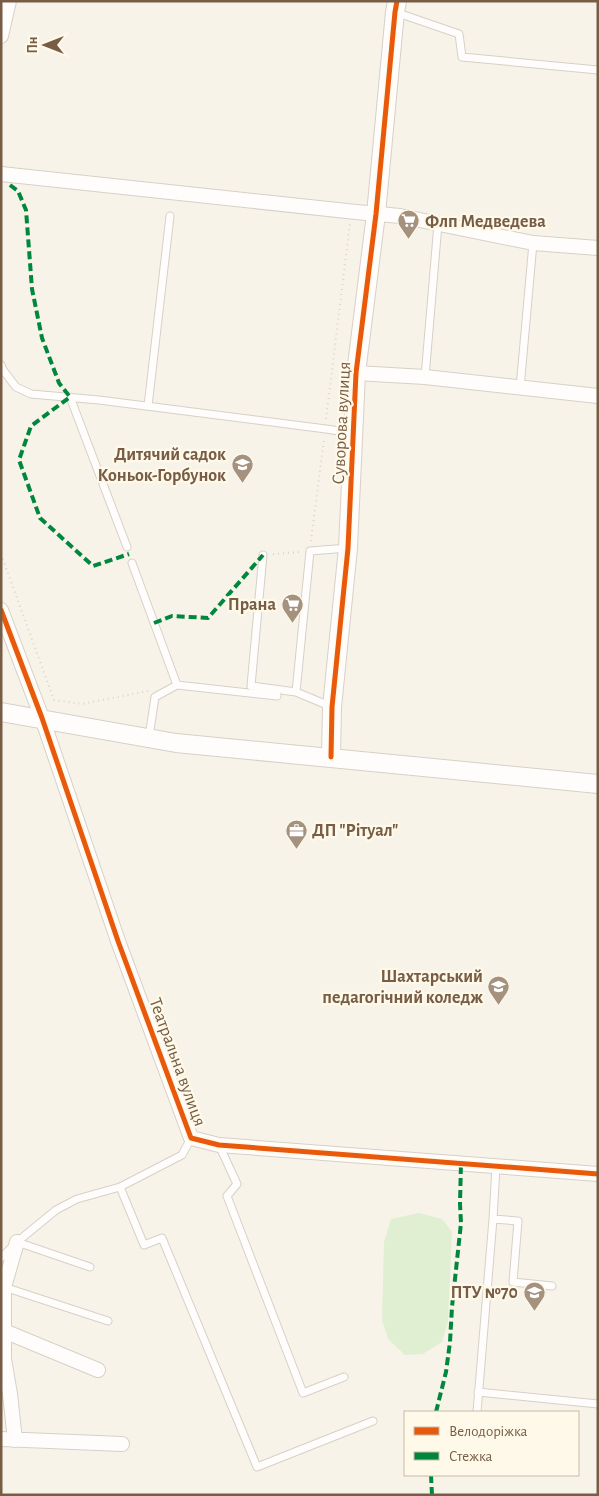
<svg xmlns="http://www.w3.org/2000/svg" width="599" height="1496" font-family="'Alegreya Sans',sans-serif">
<style>
.green{fill:#e0efd1}
.lines{fill:none;stroke-linecap:round;stroke-linejoin:round}
.service-casing{stroke:#d7d0c7;stroke-width:9}
.minor-casing{stroke:#d7d0c7;stroke-width:16}
.tertiary-casing{stroke:#d7d0c7;stroke-width:20}
.path{stroke:#dad3cb;stroke-width:2;stroke-dasharray:1 4;stroke-linecap:butt}
.service{stroke:#fefdfc;stroke-width:7}
.minor{stroke:#fefdfc;stroke-width:14}
.tertiary{stroke:#fefdfc;stroke-width:18}
.quiet{stroke:#00873e;stroke-width:4;stroke-dasharray:8 4;stroke-linecap:butt}
.cycleway-casing{stroke:#fff9e9;stroke-width:8}
.cycleway{stroke:#e8590c;stroke-width:5}
.labels{text-anchor:middle;stroke-width:4.5;stroke-linejoin:round;paint-order:stroke}
.poi-label{font-size:18px;font-weight:bold;fill:#775d46;stroke:#fff9e9;text-anchor:end}
.street-label{font-size:18px;fill:#775d46;stroke:#fff9e9}
</style>
<rect width="100%" height="100%" fill="#f8f3e8"/>
<path class="green" d="M419,1213L442,1219L452,1232L448,1322L442,1342L423,1354L405,1355L388,1339L382,1320L384,1242L391,1219Z"/>
<g class="lines">
<defs>
<path id="service" d="M395,12L459,34L462,57L598,70
M1,365L3,370L16,387L31,394L99,400L326,429L352,433
M425,377L438,224
M520,388L533,243
M70,397L127,547
M148,406L170,216
M263,555L251,686L296,692
M132,563L177,685L277,696
M332,707L296,692L310,551L348,548
M149,737L155,697L177,685
M219,1145L237,1184L227,1196L303,1393L344,1377
M120,1187L144,1245L162,1238L257,1467L373,1421
M493,1219L518,1221L513,1282L552,1286
M17,1242L90,1267
M1,1258L17,1242L56,1210L77,1199L120,1187L182,1155L191,1138
M4,1287L108,1321
M478,1392L598,1404
M477,1412L493,1219L496,1167"/>
<path id="minor" d="M1,36L9,1
M1,174L356,212L400,216L533,243L598,248
M356,373L425,377L598,396
M1,610L42,718L118,941L191,1138L219,1145L598,1174
M17,1242L4,1287V1331L98,1370
M4,1331V1359L10,1394L15,1440
M1,1439L122,1444"/>
<path id="tertiary" d="M1,712L176,743L598,784
M331,757L332,707L348,548L356,373L376,214L395,12L397,1"/>
</defs>
<use href="#service" class="service-casing"/>
<use href="#minor" class="minor-casing"/>
<use href="#tertiary" class="tertiary-casing"/>
<path class="path" d="M326,419L350,223
M311,541L324,439
M1,554L54,700L82,704L148,691
M273,554L300,552"/>
<use href="#service" class="service"/>
<use href="#minor" class="minor"/>
<use href="#tertiary" class="tertiary"/>
<path class="quiet" d="M10,185L18,191L26,210L32,289L42,338L59,383L70,397L31,426L19,460L40,518L93,566L129,554
M154,623L172,616L208,618L263,555
M436,1412L446,1372L450,1342L452,1307L461,1223L460,1204L461,1163
M431,1475L432,1495"/>
<defs>
<path id="cycleway" d="M1,610L42,718L118,941L191,1138L219,1145L598,1174
M331,757L332,707L348,548L356,373L376,214L395,12L397,1"/>
</defs>
<use href="#cycleway" class="cycleway-casing"/>
<use href="#cycleway" class="cycleway"/>
</g>
<defs>
<symbol id="supermarket-pin" viewBox="-11 -11 22 30"><path d="M0 17L-7.5 6A9.5 9.5 0 1 1 7.5 6Z" fill="#a4927f" stroke="#fff9e9"/><path d="M-6-5.5h2.5l.6 2H6L4.5 2H-2.5L-4.4-4H-6ZM-1.5 3.2a1.3 1.3 0 1 0 .1 0ZM3 3.2a1.3 1.3 0 1 0 .1 0Z" fill="#fff"/></symbol>
<symbol id="school-pin" viewBox="-11 -11 22 30"><path d="M0 17L-7.5 6A9.5 9.5 0 1 1 7.5 6Z" fill="#a4927f" stroke="#fff9e9"/><path d="M0-5L7-2L0 1L-7-2ZM-4 1L0 2.5L4 1V4Q0 6-4 4Z" fill="#fff"/></symbol>
<symbol id="office-pin" viewBox="-11 -11 22 30"><path d="M0 17L-7.5 6A9.5 9.5 0 1 1 7.5 6Z" fill="#a4927f" stroke="#fff9e9"/><path d="M-6-3h4V-5.5h4V-3h4V5H-6ZM-1-4.5V-3h2v-1.5ZM-6 0V1H6V0Z" fill="#fff"/></symbol>
<symbol id="university-pin" viewBox="-11 -11 22 30"><path d="M0 17L-7.5 6A9.5 9.5 0 1 1 7.5 6Z" fill="#a4927f" stroke="#fff9e9"/><path d="M0-5L7-2L0 1L-7-2ZM-4 1L0 2.5L4 1V4Q0 6-4 4Z" fill="#fff"/></symbol>
</defs>
<g fill-rule="evenodd">
<use href="#supermarket-pin" x="396" y="208" width="25" height="34"/>
<use href="#school-pin" x="230" y="452" width="25" height="34"/>
<use href="#supermarket-pin" x="280" y="592" width="25" height="34"/>
<use href="#office-pin" x="284" y="818" width="25" height="34"/>
<use href="#university-pin" x="486" y="974" width="25" height="34"/>
<use href="#university-pin" x="522" y="1280" width="25" height="34"/>
</g>
<g class="labels">
<g class="poi-label">
<text x="425" y="227" text-anchor="start">Флп Медведева</text>
<text x="226" y="460">Дитячий садок<tspan x="226" dy="21">Коньок-Горбунок</tspan></text>
<text x="276" y="610">Прана</text>
<text x="312" y="836" text-anchor="start">ДП "Рітуал"</text>
<text x="483" y="982">Шахтарський<tspan x="483" dy="21">педагогічний коледж</tspan></text>
<text x="518" y="1298">ПТУ №70</text>
</g>
<g class="street-label">
<text transform="translate(341 423) rotate(-87)" y="6">Суворова вулиця</text>
<text transform="translate(178 1062) rotate(70)" y="6">Театральна вулиця</text>
</g>
</g>
<rect width="599" height="1496" fill="none" stroke="#775d46" stroke-width="5"/>
<rect x="404" y="1411" width="175" height="65" fill="#fff9e9" stroke="#c9bba8"/>
<rect x="414" y="1427" width="25" height="8" fill="#e8590c" stroke="#c9bba8"/>
<text x="449" y="1436" font-size="15" fill="#775d46">Велодоріжка</text>
<rect x="414" y="1452" width="25" height="8" fill="#00873e" stroke="#c9bba8"/>
<text x="449" y="1461" font-size="15" fill="#775d46">Стежка</text>
<g transform="translate(45 45) rotate(270)" stroke="#fff9e9" stroke-width="4" paint-order="stroke">
<path d="M0-4L9 19L0 12L-9 19Z" fill="#775d46"/>
<text y="-8" font-size="14" font-weight="bold" text-anchor="middle" fill="#775d46">Пн</text>
</g>
</svg>
